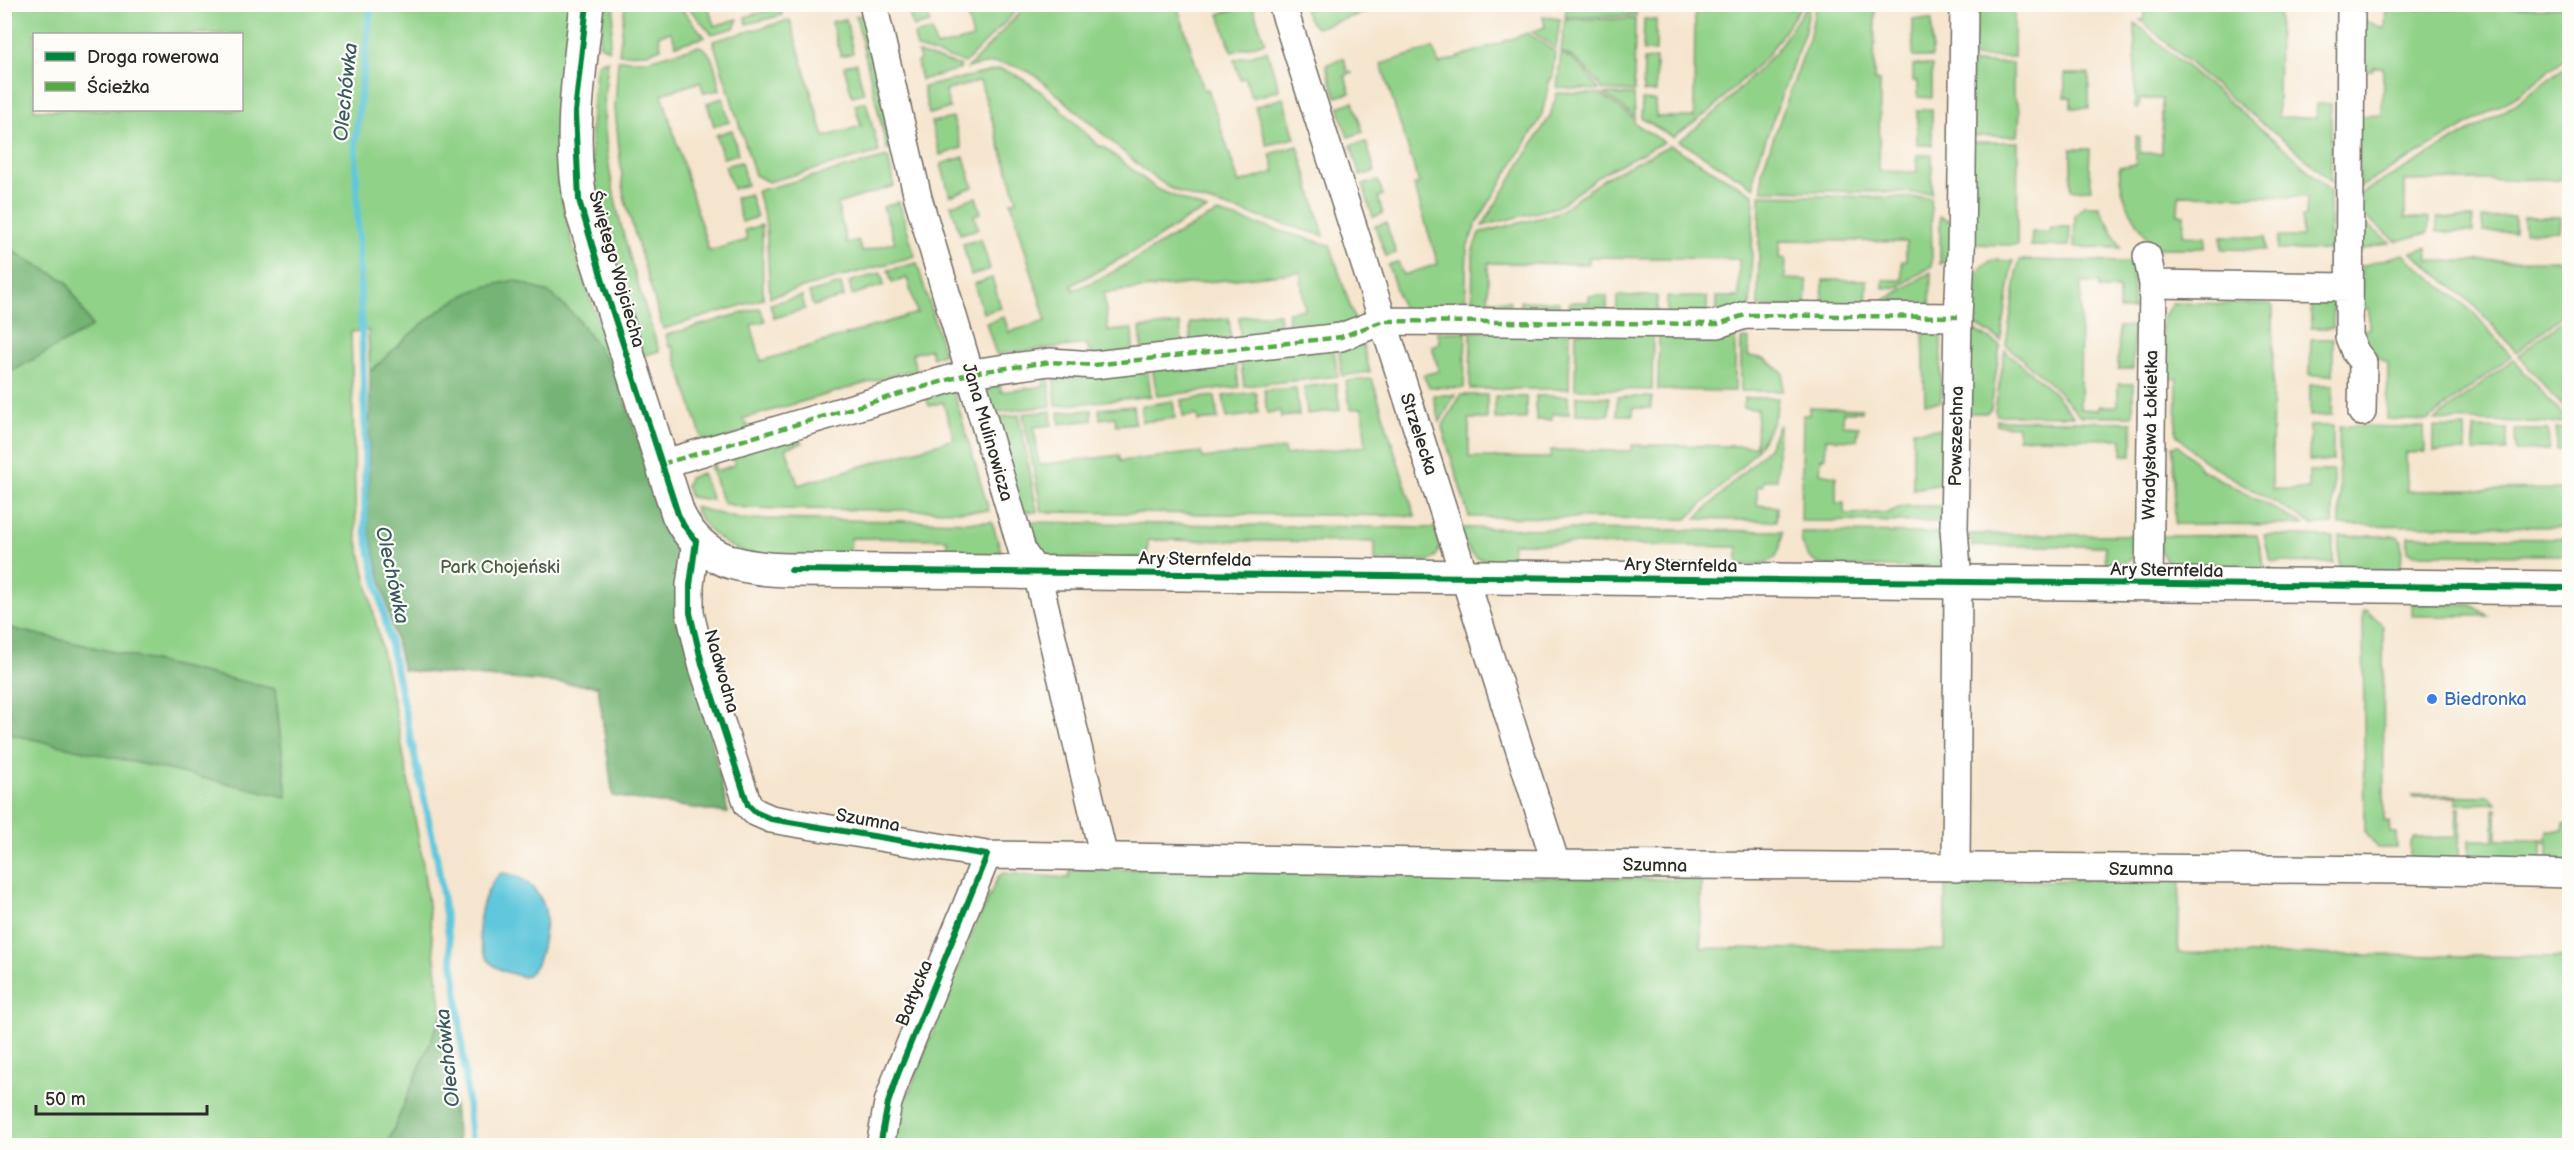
<svg xmlns="http://www.w3.org/2000/svg" width="2574" height="1150" font-family="'Balsamiq Sans',sans-serif">
<style>
.green{fill:#91d289;stroke:#5e7e5a;stroke-width:1.5;fill-rule:evenodd}
.forest{fill:#74b475;stroke:#507050;stroke-width:1.5}
.water{fill:#60c7dc;stroke:#467984;stroke-width:1.5}
.lines{fill:none;stroke-linecap:round;stroke-linejoin:round}
.stream{stroke:#60c7dc;stroke-width:7}
.street-casing{stroke:#726c64;stroke-width:30}
.secondary-casing{stroke:#726c64;stroke-width:36}
.street{stroke:#fff;stroke-width:27}
.secondary{stroke:#fff;stroke-width:33}
.quiet{stroke:#54ab44;stroke-width:4.5;stroke-dasharray:9 4.5;stroke-linecap:butt}
.cycleway-casing{stroke:#fdfcf7;stroke-width:10}
.cycleway{stroke:#00873e;stroke-width:6}
.shop-dot{fill:#3f7fe0;stroke:#fdfcf7;stroke-width:2}
.labels{text-anchor:middle;stroke-width:4.5;stroke-linejoin:round;paint-order:stroke}
.street-label{font-size:18px;fill:#2b2b2b;stroke:#fdfcf7}
.park-label{font-size:18px;fill:#4a5d47;stroke:#fdfcf7}
.shop-label{font-size:18px;fill:#366cbe;stroke:#fdfcf7;text-anchor:start}
.water-label{font-size:20px;font-style:italic;fill:#3b5a60;stroke:#fdfcf7}
</style>
<rect width="100%" height="100%" fill="#fdfcf7"/>
<filter id="ink" filterUnits="userSpaceOnUse"><feTurbulence type="fractalNoise" baseFrequency=".0167" numOctaves="2"/><feDisplacementMap in="SourceGraphic" scale="12" xChannelSelector="R" yChannelSelector="G"/><feConvolveMatrix kernelMatrix="1 2 1 2 8 2 1 2 1" color-interpolation-filters="sRGB"/></filter>
<filter id="wash" filterUnits="userSpaceOnUse"><feTurbulence type="fractalNoise" baseFrequency=".008" numOctaves="4" result="noise"/><feDisplacementMap in="SourceGraphic" scale="24" xChannelSelector="R" yChannelSelector="G"/><feGaussianBlur stdDeviation="1.35" result="paint"/><feColorMatrix in="noise" values="0 0 0 0 0 0 0 0 0 0 0 0 0 0 0 0 0 1.4 0 .05"/><feComposite in="paint" operator="in"/></filter>
<g filter="url(#wash)">
<rect width="100%" height="100%" fill="#f6e5ce"/>
<path class="green" d="M1808,4L1810,5L1805,31L1755,169L1754,187L1679,141L1716,112L1774,54Z
M5,5H571C565,64 551,127 560,187C569,251 597,313 617,375L577,318L480,289L445,307L627,488L728,813L613,796L598,686L410,671L377,534L372,370L370,372L368,330L351,332L356,533L397,719L422,857L442,1014L387,1145H5V733L287,796L275,689L5,627V375L92,326L66,281L5,247ZM34,34H242V110H34Z
M603,5H615L609,50L599,44Z
M625,5H678L705,37L676,45L671,32L659,35L661,48L647,53L619,54Z
M686,5H708L714,26L738,19L734,28L712,34Z
M907,5H926L930,23L913,27Z
M965,5L1021,6L965,63L917,48L914,35L932,31L936,47L973,38Z
M1027,5H1177L1204,90L1208,89L1239,183L1275,172L1270,154L1298,146L1324,236L1191,197L1168,187L1143,169L1035,75C1011,62 993,60 968,68Z
M1252,5L1265,42L1232,52L1219,14Z
M1302,5H1365L1367,12L1316,28L1310,21Z
M1567,5H1636V16L1565,17Z
M1695,5H1802L1768,55L1709,112L1673,137L1641,118L1642,100L1655,101L1656,117H1694Z
M1816,5H1875L1874,80L1880,81L1879,171L1917,172V155H1932V193L1762,190V170L1809,39Z
M1971,5H2014V57H1971Z
M2144,5H2279L2278,117L2316,118L2317,104H2331V182L2293,147L2220,90L2144,23L2140,20L2144,19Z
M2386,5H2404L2405,9L2569,8V55L2520,94L2359,188V116L2382,115L2383,67H2373L2372,70H2361L2364,20L2385,29Z
M779,7L782,15L747,24L745,17Z
M863,15L895,147L887,149L856,16Z
M1543,17L1560,19L1556,49L1532,32L1545,27Z
M846,19L853,53L841,56L831,22Z
M1565,19H1635L1634,92L1603,90C1592,76 1579,57 1561,52Z
M1644,19L1656,20V51H1643Z
M1913,19L1932,20V57H1913Z
M790,20L824,137L861,126L855,105L866,102L879,152L768,182L755,175L713,41Z
M2135,23L2290,153L2330,191V250H2277L2278,237H2302V217H2306L2307,197L2179,195L2178,214L2184,215L2183,235L2206,236L2205,248H2154C2135,218 2121,205 2119,167L2136,164V136L2140,137V153H2162V99H2140L2139,108H2135Z
M1528,33L1555,52L1552,79H1550L1541,118L1476,224L1467,248L1465,314L1404,313L1388,265L1398,262L1403,275L1438,264L1414,185L1419,183L1381,64L1433,48L1439,64Z
M699,46C715,51 716,75 720,90L704,93L700,82L662,94L709,251L747,240L745,230L762,225L763,299L663,329L624,197L615,108L618,60H648Z
M1267,51L1279,90L1252,98L1245,78L1240,79L1234,60Z
M918,53L961,66L960,69L921,80L917,62L920,60Z
M1561,54C1578,59 1589,76 1599,90L1557,88Z
M1344,58L1347,71L1352,73L1345,76L1350,93L1336,97L1326,65Z
M1656,59V92H1643L1644,60Z
M608,60C607,76 604,93 604,110C606,193 634,272 659,351L643,356C624,294 598,230 592,164C589,130 593,96 597,63Z
M856,63L864,93L852,96L844,66Z
M1971,63H2013V94L2020,111L2018,136H1970Z
M2569,64V179L2405,181V218H2429L2428,233L2397,241L2360,213V194L2513,106Z
M1913,65H1932V98L1918,97V81H1913Z
M1000,69C1037,79 1071,121 1100,147L1102,146L1157,189L1207,210L1190,217L1153,241L1072,285L1073,290C1124,272 1169,234 1218,213L1330,245L1356,324L1289,335L1288,312L1305,309L1300,272L1104,293L1108,331L1132,329L1133,353L1093,358L1092,351H1088L1087,344L996,354L986,323L1004,317L1009,332L1046,321L1011,202L1017,200L980,81L945,91L950,108L929,114L923,87Z
M2065,74H2089V108H2071V97H2065Z
M1557,93L1601,94L1634,119V123L1664,142L1603,173L1557,207L1482,226L1550,116Z
M1605,94L1634,95L1635,117Z
M723,98L729,122L714,126L707,103Z
M1283,98L1295,138L1267,145L1255,107Z
M1353,102L1363,132L1348,137L1338,107Z
M1932,109V145H1917V110Z
M953,118L962,148L940,155L931,122Z
M732,130L738,154L723,158L716,135Z
M1366,142L1375,171L1360,176L1351,145Z
M1970,142H2018L2017,245L1969,244Z
M1670,145L1754,195L1750,307L1716,317V297H1739V259L1589,257V264L1488,263V300L1510,301L1509,314L1472,313L1473,250L1479,233L1547,216L1560,211L1605,178Z
M2071,149H2090L2089,172L2092,189L2071,190Z
M888,157L894,186L837,204L847,244L858,240L862,252L895,242L883,207L899,202L915,256L770,297L766,224L757,191Z
M964,157L973,187L950,196L941,164Z
M741,162L747,185L733,189L725,166Z
M1378,181L1383,195L1378,197L1383,214L1373,217L1363,185Z
M750,194L757,217L742,222L735,198Z
M1760,195L1931,198L1932,266L1898,287L1883,288V280H1902V261L1906,260V242L1780,240L1779,258L1786,259L1785,279L1807,280L1806,307H1758Z
M976,197L981,213L974,215L978,229L960,234L951,205Z
M2084,206H2099L2121,248L2074,247L2075,215Z
M1940,216L1955,224L1954,258L1940,264Z
M2514,217V232H2483L2482,218Z
M2523,217H2560L2559,231L2524,232Z
M2437,218H2473V232H2437Z
M2360,220L2390,242L2361,250Z
M1386,223L1396,253L1386,256L1375,226Z
M2051,227H2070L2069,246H2031L2032,232H2051Z
M2222,236L2265,237V250L2222,249Z
M981,239L990,269L971,275L963,244Z
M2427,247L2428,261L2569,260V311L2516,352L2477,308L2411,252Z
M2403,254L2474,313L2511,356L2427,421L2387,419L2388,363C2372,355 2367,347 2363,330L2369,329V309H2362L2361,266Z
M1992,260L2013,261L2001,340L1968,320C1969,297 1968,273 1992,260Z
M2019,260L2130,262L2133,270V310H2119V289H2099V283H2081L2080,409L2099,410V406H2118V384H2133V416H2080L2056,389L2006,345Z
M917,263L944,353L933,358L930,349L912,354L916,371L946,364L949,372L919,382L908,371L742,419L752,431L704,444L672,346L669,347L666,335L760,308L765,321L751,325L761,361L917,313L907,278L892,283L888,270Z
M1931,272L1930,309H1881V302Z
M881,273L884,285L852,295L849,282Z
M992,278L1001,308L983,313L974,284Z
M1823,280H1867L1866,309L1822,308Z
M841,284L844,297L813,306L809,293Z
M802,296L805,309L774,318L770,304Z
M1589,296H1607V314H1569V302H1589Z
M1617,296H1657V315H1617Z
M1667,297H1707V316L1667,315Z
M2327,297L2333,301V328H2311V298Z
M1520,301L1559,302L1558,313H1520Z
M2172,303L2271,304L2273,307L2272,489H2309V471H2333V524L2313,525L2202,460L2176,434L2177,379L2159,378L2162,320Z
M1279,313L1281,336L1240,341L1239,317Z
M2569,316V414L2518,355Z
M1229,318L1231,342L1191,346L1190,323Z
M1180,324L1182,348L1142,353L1140,328Z
M1941,325V402L1925,403L1923,326Z
M2119,327H2133V369H2118Z
M1972,329L2000,345L1991,409L1986,413H1968Z
M1471,331L1570,332L1569,389H1470Z
M1437,332H1466L1464,388L1429,387L1423,375L1439,371L1432,346L1440,344Z
M1576,332H1653L1652,390L1575,389Z
M1659,333L1726,337V333H1735V391L1658,390Z
M1361,338L1370,372L1342,376L1338,345Z
M1741,339H1749L1748,356C1771,359 1768,361 1783,373V391H1741Z
M2311,339H2333V375H2310Z
M1333,345L1338,376L1244,386L1240,356Z
M2005,350L2053,392L2073,416L1997,415L1995,411Z
M1235,357L1239,387L1157,396L1152,366Z
M2513,359L2569,423L2435,420Z
M1147,367L1151,396L1056,406L1054,378Z
M1045,370H1048L1051,406L991,413L980,378L999,375L1001,392L1044,386Z
M1372,379L1415,516L1042,512L1023,414L1051,411L1052,425L1034,427L1039,465L1119,455L1120,461L1201,452L1203,458L1284,449L1285,455L1366,446L1362,408L1350,409L1346,381Z
M1336,383L1340,410L1307,414L1304,387Z
M2310,385H2333L2332,415L2310,416Z
M1296,388L1299,415L1281,417L1280,411L1267,413L1264,390Z
M953,389L989,511L790,509L746,508L723,503L708,459L712,458L716,471L735,465L732,452L791,433L802,443L786,448L798,485L954,439L943,402L929,406L925,394Z
M1256,392L1258,414L1227,418L1223,396Z
M1433,395H1455L1440,422Z
M1461,395H1487V419H1469V457L1551,458V450L1631,451L1632,445L1756,446L1757,409L1743,408L1744,398H1778C1775,448 1720,485 1687,519L1469,517L1442,427Z
M1215,396L1218,419L1198,421L1197,415L1183,417L1181,400Z
M1495,396L1526,397V419H1495Z
M1536,396H1568L1569,414H1552V420H1536Z
M1577,396L1609,397V415L1576,414Z
M1617,397H1652L1651,408H1633V415H1617Z
M1173,401L1175,418L1142,422L1141,406Z
M1133,406L1135,423L1116,425L1115,417L1100,419L1099,409Z
M1809,407L1862,409V412H1843V425L1859,426L1857,440L1826,439L1825,458H1821L1820,473L1836,476V503H1844V514L1887,513L1904,506H1946L1947,522L1801,521L1803,415H1809Z
M1092,410V420L1060,424L1059,412Z
M1019,415L1037,512L1020,511L993,418Z
M1996,420L2132,422V455H2122V439L2018,438V426L1996,425Z
M1779,424L1777,480H1764L1762,486H1757V505L1777,507L1776,521L1696,519L1768,448Z
M2310,426H2333V461H2309Z
M2339,426L2424,427L2425,452L2406,453L2407,491L2569,489V527L2340,525Z
M2434,427L2465,428L2466,451L2434,452Z
M2474,428L2507,429V451H2474Z
M1947,429L1946,483L1913,489V430Z
M2556,429H2569V450H2556Z
M2515,430H2548L2549,450L2516,451Z
M2179,445L2202,470L2304,525L2175,524L2173,446Z
M702,473L712,500L690,497L686,486L689,478Z
M694,507L739,519L992,522L1001,551L992,556H947V539L851,538L850,555C819,555 783,559 753,554C729,551 703,529 694,507Z
M1023,522L1436,528C1438,541 1444,553 1430,561H1375V542L1148,540L1147,558H1051L1036,550Z
M1458,528L1782,531C1781,565 1769,564 1738,565V547L1513,543L1512,561C1475,560 1473,563 1458,528Z
M1801,532L1947,533L1943,568L1823,566C1806,558 1802,551 1801,532Z
M1971,534L2138,535L2134,557L2115,569L2106,568L2105,546H1972Z
M2257,535L2265,570L2179,569C2164,561 2159,553 2157,536Z
M2264,535L2333,537V563L2273,562L2270,560Z
M2339,536H2397L2402,541L2401,571L2339,570Z
M2408,536L2569,538V555L2413,554L2407,552Z
M2412,603L2472,605L2488,616H2412Z
M2363,611H2367L2383,626L2384,821L2389,822L2390,833H2396L2397,848H2378L2365,832Z
M2412,795L2489,796L2496,803L2457,804L2456,797H2412Z
M2457,808H2460L2459,857L2455,861H2410V843L2414,838L2456,837Z
M2494,808H2497V840H2547L2548,830H2563L2564,823H2569V862H2548V843H2541V862H2469V840H2494Z
M1071,868L1701,880V948L1945,950V883L2180,878L2178,953L2569,957V1145L890,1146L899,1097L908,1095L969,940L998,877L1003,873L1069,878Z"/>
<path class="forest" d="M5,247L66,281L92,327L5,375Z
M515,280L551,294L577,318L617,375L682,571L705,711L728,813L613,796L598,686L403,670L368,527L370,372C403,341 436,306 478,289C490,285 503,283 515,280Z
M5,627L275,689L287,797L5,733Z
M442,1014L459,1145H387Z"/>
<path class="water" d="M501,873C524,874 545,894 546,918C546,926 544,934 543,942C540,957 538,969 524,977C513,974 498,971 490,962C470,940 480,891 501,873Z"/>
<g class="lines">
<path class="stream" d="M371,4L355,144L365,423V528L437,858L456,985L472,1146"/>
</g>
</g>
<g filter="url(#ink)">
<g class="lines">
<defs>
<path id="street" d="M873,4L918,198L1023,553L1037,573L1104,858
M1282,4L1556,864
M2351,4L2349,337L2355,352L2363,362L2362,412
M2147,256L2153,284L2349,287
M662,464L971,373L1050,362L1094,365L1341,337L1383,321L1718,324L1745,315L1958,317
M696,541L690,585V613L702,664L748,805L755,812L771,819L987,855L1556,864L2404,870L2570,874
M2149,585L2153,284
M1956,868L1958,583L1954,528L1958,317L1961,253L1964,4
M880,1146L888,1103L898,1074L987,855"/>
<path id="secondary" d="M587,4C579,74 567,145 583,214L678,514C701,563 743,569 791,570L2570,588"/>
</defs>
<use href="#street" class="street-casing"/>
<use href="#secondary" class="secondary-casing"/>
<use href="#street" class="street"/>
<use href="#secondary" class="secondary"/>
<path class="quiet" d="M662,464L971,373L1050,362L1094,365L1341,337L1383,321L1718,324L1745,315L1958,317"/>
<defs>
<path id="cycleway" d="M587,4L575,112L579,200L603,282L678,514L684,526L696,541L690,585V613L702,664L748,805L755,812L771,819L987,855L898,1074L888,1103L880,1146
M791,570L2570,588"/>
</defs>
<use href="#cycleway" class="cycleway-casing"/>
<use href="#cycleway" class="cycleway"/>
</g>
</g>
<circle class="shop-dot" cx="2432" cy="699" r="6"/>
<g class="labels">
<g class="street-label">
<text transform="translate(617 269) rotate(74)" y="6">Świętego Wojciecha</text>
<text transform="translate(988 432) rotate(74)" y="6">Jana Mulinowicza</text>
<text transform="translate(1419 434) rotate(72)" y="6">Strzelecka</text>
<text transform="translate(2150 435) rotate(-89)" y="6">Władysława Łokietka</text>
<text transform="translate(1956 436) rotate(-89)" y="6">Powszechna</text>
<text transform="translate(1195 559) rotate(1)" y="6">Ary Sternfelda</text>
<text transform="translate(1681 565) rotate(1)" y="6">Ary Sternfelda</text>
<text transform="translate(2167 570) rotate(1)" y="6">Ary Sternfelda</text>
<text transform="translate(722 671) rotate(74)" y="6">Nadwodna</text>
<text transform="translate(868 820) rotate(10)" y="6">Szumna</text>
<text transform="translate(1655 865) rotate(1)" y="6">Szumna</text>
<text x="2141" y="875">Szumna</text>
<text transform="translate(914 993) rotate(-68)" y="6">Bałtycka</text>
</g>
<g class="park-label">
<text x="500" y="573">Park Chojeński</text>
</g>
<g class="shop-label">
<text x="2444" y="705">Biedronka</text>
</g>
<g class="water-label">
<text transform="translate(345 92) rotate(-84)" y="7">Olechówka</text>
<text transform="translate(393 575) rotate(78)" y="7">Olechówka</text>
<text transform="translate(447 1058) rotate(-96)" y="7">Olechówka</text>
</g>
</g>
<rect width="2574" height="1150" fill="none" stroke="#fdfcf7" stroke-width="24"/>
<rect x="33" y="33" width="210" height="78" fill="#fdfcf7" stroke="#a9a8a5" stroke-width="1.5"/>
<rect x="45" y="52" width="30" height="9" fill="#00873e" stroke="#a9a8a5" stroke-width="1.5"/>
<text x="87" y="63" font-size="18" fill="#2b2b2b">Droga rowerowa</text>
<rect x="45" y="82" width="30" height="9" fill="#54ab44" stroke="#a9a8a5" stroke-width="1.5"/>
<text x="87" y="93" font-size="18" fill="#2b2b2b">Ścieżka</text>
<path d="M36 1105v9h171v-9" fill="none" stroke="#2b2b2b" stroke-width="3"/>
<text x="45" y="1105" font-size="18" fill="#2b2b2b" stroke="#fdfcf7" stroke-width="4.5" paint-order="stroke">50 m</text>
</svg>
